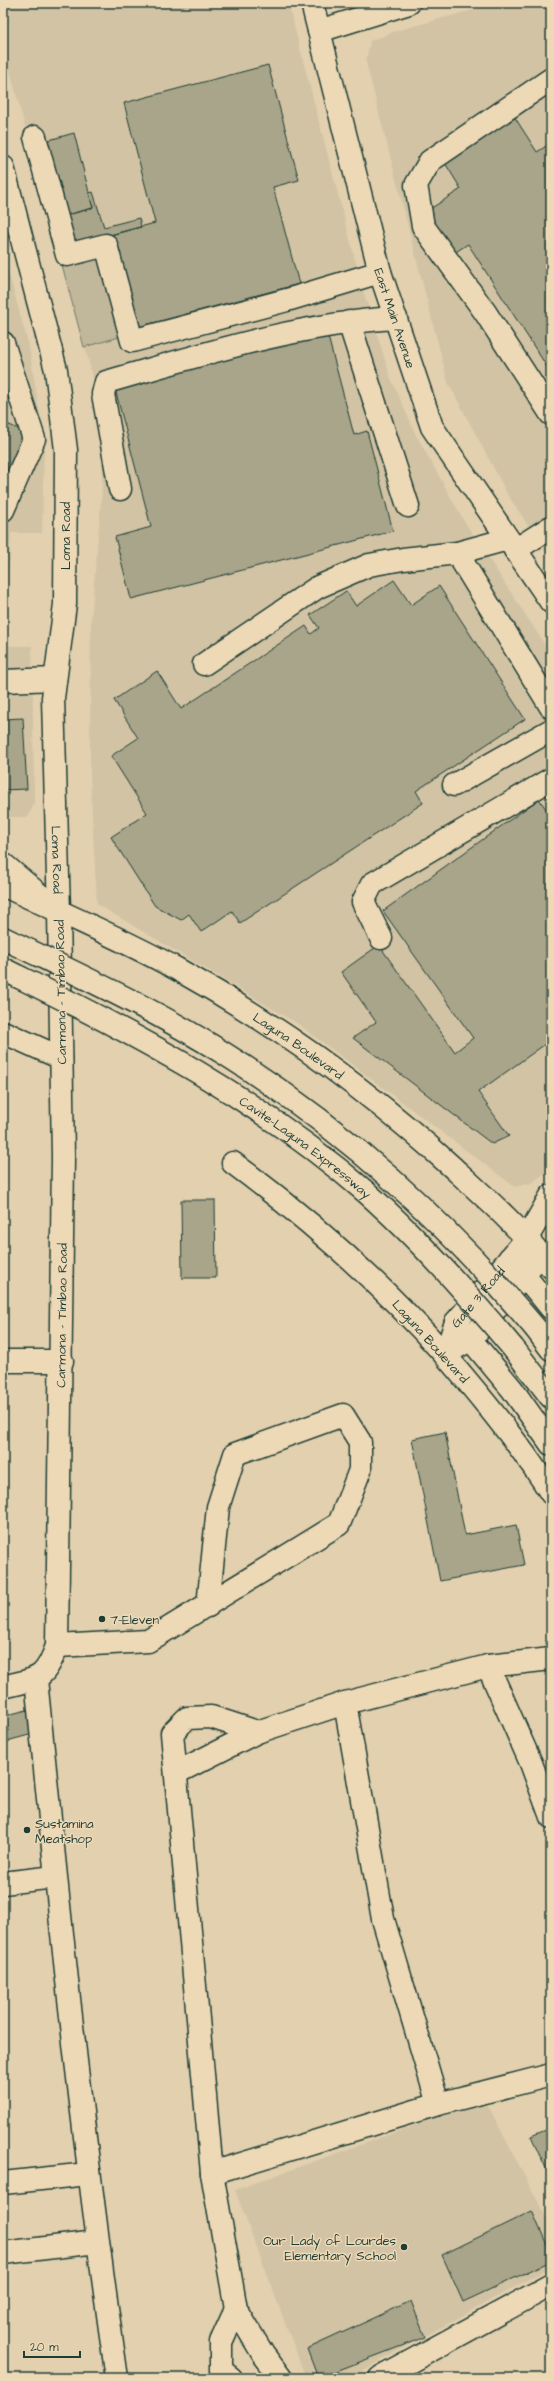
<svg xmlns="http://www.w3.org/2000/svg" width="554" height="2381" font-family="'Architects Daughter',sans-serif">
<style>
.built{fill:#d1c3a4}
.green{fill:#c1b79b;stroke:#707a68}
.building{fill:#a8a58a;stroke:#1f3d34}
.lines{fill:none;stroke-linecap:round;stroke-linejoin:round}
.minor-casing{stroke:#1f3d34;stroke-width:25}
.major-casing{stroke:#1f3d34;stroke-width:25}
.highway-casing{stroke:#1f3d34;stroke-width:25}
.minor{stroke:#eed9b7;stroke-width:22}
.major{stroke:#eed9b7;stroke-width:22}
.highway{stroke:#eed9b7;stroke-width:22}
.highway-bridge-casing{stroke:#1f3d34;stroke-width:25;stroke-linecap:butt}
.highway-bridge{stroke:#eed9b7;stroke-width:22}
.poi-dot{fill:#1f3d34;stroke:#eed9b7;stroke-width:1.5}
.labels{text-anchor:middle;stroke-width:3;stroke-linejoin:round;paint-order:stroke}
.street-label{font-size:13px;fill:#1f3d34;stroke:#eed9b7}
.poi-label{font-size:13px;fill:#1f3d34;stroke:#eed9b7;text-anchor:start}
</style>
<rect width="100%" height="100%" fill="#e2d0af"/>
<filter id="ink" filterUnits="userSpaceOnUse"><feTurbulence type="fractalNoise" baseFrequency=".025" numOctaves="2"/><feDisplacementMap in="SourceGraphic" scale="8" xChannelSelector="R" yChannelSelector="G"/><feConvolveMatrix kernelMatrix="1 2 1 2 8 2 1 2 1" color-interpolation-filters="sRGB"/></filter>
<g filter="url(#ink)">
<path class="built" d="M3,3H288L364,294L391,379L416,435L464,521L551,654V1169L531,1183L515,1187L298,1024L97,904L90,774L91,620L101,503L105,421L3,45Z
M498,3H551V560L508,495L448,382L366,62L370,41L396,31Z
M3,252L29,347L44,441L42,533H11L4,646H32L34,803L28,817H3Z
M485,2100L551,2227V2267L349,2378H306L235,2190Z"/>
<path class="green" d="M103,254L126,335L84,347L62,265Z"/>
<path class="building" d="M268,65L299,180L273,187L299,284L130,329L106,236L155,223L124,103Z
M512,113L537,152L551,143V373L468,244L454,253L427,211L461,189L442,158Z
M74,133L93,208L63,216L42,142Z
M93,192L104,227L139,218L141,227L77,244L76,239L69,241L63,216L93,208L89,193Z
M326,329L354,435L367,431L393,531L131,599L115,537L151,527L114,385Z
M3,422L27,433L3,485Z
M394,580L411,605L439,586L525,719L416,791L423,803L240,923L232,911L201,932L189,914L181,920L155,906L111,837L147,813L111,756L138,738L114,700L157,671L181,709L306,626L311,634L319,628L310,615L346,591L356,606Z
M23,718L27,789L3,790V719Z
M539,799L551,816V1040L478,1092L509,1136L492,1144L353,1038L376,1022L341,972L379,945L455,1052L473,1038L383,911Z
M181,1200H215L216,1278H182Z
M445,1432L465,1535L516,1525L524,1565L440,1581L412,1439Z
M31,1709L33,1734L3,1742V1716Z
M551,2128V2179L531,2136Z
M532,2211L551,2254V2261L463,2302L442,2255Z
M411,2301L425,2337L318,2378L307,2349Z"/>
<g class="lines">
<defs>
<g id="minor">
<path id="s1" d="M312,3L380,272L432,427L551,602"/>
<path d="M319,31L409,3"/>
<path d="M551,79L430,161L416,185L423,226L485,312L551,414"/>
<path d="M35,137L67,255L106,245L132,341L287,300L380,272"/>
<path id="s2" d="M3,167L56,370L66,450L65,604L53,698L59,912"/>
<path d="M349,322L408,506"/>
<path d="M3,343L34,439L3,510"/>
<path d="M120,489L103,394L106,382C201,355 296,324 396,318"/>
<path d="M515,550L551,527"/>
<path d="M457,553L551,707"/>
<path d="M204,664L318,587L369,565L403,559L457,553L508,539"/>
<path d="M3,681L55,679"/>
<path d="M454,785L551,730"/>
<path d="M3,864L49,903"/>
<path d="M381,938L363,902L372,884L551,779"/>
<path d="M233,1163C310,1220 381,1283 445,1355"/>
<path d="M527,1238L551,1196"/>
<path d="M3,1361H62"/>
<path d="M57,1646L148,1641L339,1524L360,1470V1442L343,1415L235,1454L218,1507L208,1606"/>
<path d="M488,1666L531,1763L551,1817"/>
<path d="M36,1679C59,1912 83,2146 117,2378"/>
<path d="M345,1703L383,1919L438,2104"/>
<path d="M257,1732L211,1717L187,1718L172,1733L212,2173L236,2309L263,2354L281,2378"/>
<path d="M176,1773L257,1732L345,1703L488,1666L551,1659"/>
<path d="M3,1883L55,1877"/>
<path d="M212,2173L438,2104L551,2075"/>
<path d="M3,2183L88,2174"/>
<path d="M3,2253L97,2242"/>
<path d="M231,2378L221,2370V2342L236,2309"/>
<path d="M380,2378L551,2285"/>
</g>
<g id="major">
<path id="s3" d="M3,885C61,913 121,938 177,969C276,1024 368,1090 451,1166C486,1198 522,1230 551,1267"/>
<path d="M3,1032L61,1058"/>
<path d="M454,1349L471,1339L536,1260"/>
<path d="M445,1355C483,1399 520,1444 551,1493"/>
<path id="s4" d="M445,1355L456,1322L522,1244"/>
<path id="s5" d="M3,1687C37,1678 44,1682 57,1646L63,1157L59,912"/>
</g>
<path id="highway" d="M3,938L30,951
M3,969L19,977
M510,1258L551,1308
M456,1322L512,1389L551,1444
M536,1329L551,1349
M513,1348L551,1397"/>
</defs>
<use href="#minor" class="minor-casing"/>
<use href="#major" class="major-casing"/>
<use href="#highway" class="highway-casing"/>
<use href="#minor" class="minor"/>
<use href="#major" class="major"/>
<use href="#highway" class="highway"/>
<defs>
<g id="highway-bridge">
<path d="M30,951C96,983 163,1015 225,1054C347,1131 444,1220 536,1329"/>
<path id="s6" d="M19,977C142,1037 262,1102 367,1193C420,1240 467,1293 513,1348"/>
</g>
</defs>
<use href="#highway-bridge" class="highway-bridge-casing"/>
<use href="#highway-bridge" class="highway-bridge"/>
</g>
</g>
<g class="poi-dot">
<circle cx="102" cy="1619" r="4"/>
<circle cx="27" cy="1830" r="4"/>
<circle cx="404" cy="2247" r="4"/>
</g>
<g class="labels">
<g class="street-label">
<text dy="5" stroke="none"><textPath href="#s1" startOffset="326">East Main Avenue</textPath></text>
<text transform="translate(65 536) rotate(-90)" y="5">Loma Road</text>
<text dy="5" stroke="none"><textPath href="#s2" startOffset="701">Loma Road</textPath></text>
<text transform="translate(60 992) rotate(-91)" y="5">Carmona - Timbao Road</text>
<text dy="5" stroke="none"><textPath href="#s3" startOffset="337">Laguna Boulevard</textPath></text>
<text dy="5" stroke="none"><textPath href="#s6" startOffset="334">Cavite–Laguna Expressway</textPath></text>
<text dy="5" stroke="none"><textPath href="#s4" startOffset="68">Gate 3 Road</textPath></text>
<text dy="5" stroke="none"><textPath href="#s5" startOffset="404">Carmona - Timbao Road</textPath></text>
<text transform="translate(431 1341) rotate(48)" y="5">Laguna Boulevard</text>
</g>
<g class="poi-label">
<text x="110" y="1624">7-Eleven</text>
<text x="35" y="1828">Sustamina<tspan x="35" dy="15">Meatshop</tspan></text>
<text x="396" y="2245" text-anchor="end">Our Lady of Lourdes<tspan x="396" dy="15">Elementary School</tspan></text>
</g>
</g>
<rect width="554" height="2381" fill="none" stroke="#eed9b7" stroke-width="16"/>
<rect x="8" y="8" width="538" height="2365" fill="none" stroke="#1f3d34" stroke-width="1.5" filter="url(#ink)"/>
<path d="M24 2351v6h56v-6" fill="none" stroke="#1f3d34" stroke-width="2"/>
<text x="30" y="2351" font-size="12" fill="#1f3d34" stroke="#eed9b7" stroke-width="3" paint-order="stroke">20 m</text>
</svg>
